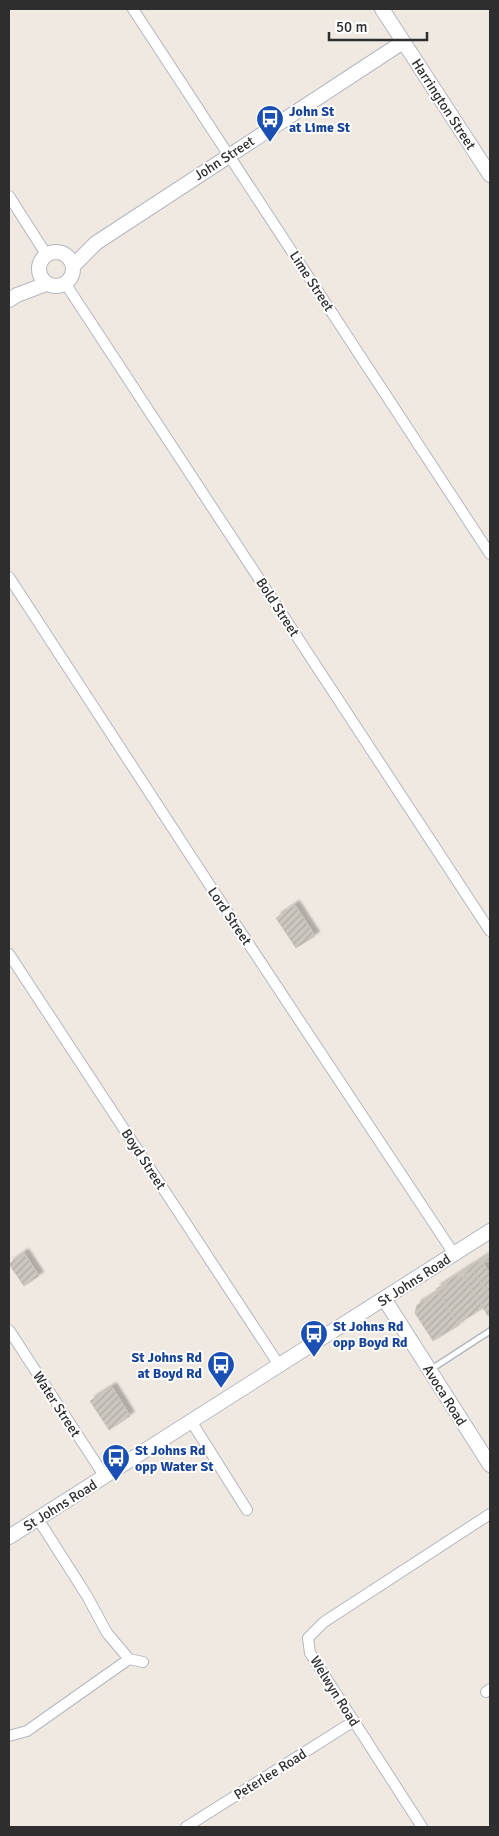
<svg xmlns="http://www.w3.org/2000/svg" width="499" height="1836" font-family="Signika,sans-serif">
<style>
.building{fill:url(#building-hatch);stroke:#cbc5ba;filter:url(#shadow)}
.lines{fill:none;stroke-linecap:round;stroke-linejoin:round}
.lane-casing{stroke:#b4b7c1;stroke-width:8}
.street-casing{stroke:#b4b7c1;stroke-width:12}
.secondary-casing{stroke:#b4b7c1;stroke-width:16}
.lane{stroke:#fff;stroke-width:5}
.street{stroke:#fff;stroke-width:10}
.secondary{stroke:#fff;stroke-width:14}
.labels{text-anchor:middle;stroke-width:4;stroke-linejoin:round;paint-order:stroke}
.street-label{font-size:14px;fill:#2e2e2e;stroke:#fff}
.transit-label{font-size:14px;font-weight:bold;fill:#164399;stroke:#fff;text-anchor:start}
</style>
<defs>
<pattern id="building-hatch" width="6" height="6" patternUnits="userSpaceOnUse" patternTransform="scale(1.25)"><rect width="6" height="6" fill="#cbc7bf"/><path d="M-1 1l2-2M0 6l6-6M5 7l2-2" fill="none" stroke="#afaba4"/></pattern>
<filter id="shadow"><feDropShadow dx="4.5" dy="-4.5" stdDeviation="1" flood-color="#0004"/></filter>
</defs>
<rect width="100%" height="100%" fill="#efe9e1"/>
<path class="building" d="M295,905L315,936L296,948L276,918Z
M24,1253L39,1276L24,1286L9,1264Z
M490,1254V1259L438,1292L436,1289Z
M483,1263L490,1274V1297L473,1270Z
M473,1270L490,1297V1314L488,1316L463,1276Z
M463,1276L483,1308L458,1324L438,1292Z
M438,1292L459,1325L433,1341L415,1313L417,1305Z
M112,1387L130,1416L109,1430L90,1401Z"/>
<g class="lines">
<defs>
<path id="lane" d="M430,1370L490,1331"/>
<path id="street" d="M133,9L490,554
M9,196L46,254
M65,283L490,931
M9,577L209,884L454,1254
M9,954L279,1365
M9,1330L105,1477
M191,1421L247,1510
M38,1519L87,1596L107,1633L129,1659L143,1662
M486,1692L490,1689
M9,1736L27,1731L129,1659
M186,1827L354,1721
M422,1827L310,1653L308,1638L324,1622L490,1514"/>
<path id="secondary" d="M382,9L490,175
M39 269a17 17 0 1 1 34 0a17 17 0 1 1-34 0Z
M73,266L96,243L403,42
M9,300L17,295L46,284
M385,1300L490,1465
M9,1537L490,1231"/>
</defs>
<use href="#lane" class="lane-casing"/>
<use href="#street" class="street-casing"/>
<use href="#secondary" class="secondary-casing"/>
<use href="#lane" class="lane"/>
<use href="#street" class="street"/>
<use href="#secondary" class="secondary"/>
</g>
<defs>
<symbol id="bus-pin" viewBox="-11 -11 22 30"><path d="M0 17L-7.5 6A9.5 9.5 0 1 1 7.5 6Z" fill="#1a4fb4" stroke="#fff"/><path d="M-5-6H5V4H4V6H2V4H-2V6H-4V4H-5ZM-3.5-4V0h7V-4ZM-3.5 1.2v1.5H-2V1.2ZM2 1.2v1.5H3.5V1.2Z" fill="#fff"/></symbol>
</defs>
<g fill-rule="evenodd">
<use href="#bus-pin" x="254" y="103" width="32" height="43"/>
<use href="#bus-pin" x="298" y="1318" width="32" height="43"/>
<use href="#bus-pin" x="205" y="1349" width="32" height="43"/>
<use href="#bus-pin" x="100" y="1442" width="32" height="43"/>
</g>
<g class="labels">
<g class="street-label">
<text transform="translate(444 104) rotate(57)" y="5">Harrington Street</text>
<text transform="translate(224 158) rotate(-33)" y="5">John Street</text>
<text transform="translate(312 281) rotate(57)" y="5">Lime Street</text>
<text transform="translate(278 607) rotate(57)" y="5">Bold Street</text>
<text transform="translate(230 916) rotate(56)" y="5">Lord Street</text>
<text transform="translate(144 1159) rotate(57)" y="5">Boyd Street</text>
<text transform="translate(414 1280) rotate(-33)" y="5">St Johns Road</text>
<text transform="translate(445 1395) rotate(58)" y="5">Avoca Road</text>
<text transform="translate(57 1404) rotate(57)" y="5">Water Street</text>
<text transform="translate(60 1505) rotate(-32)" y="5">St Johns Road</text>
<text transform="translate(335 1691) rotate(58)" y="5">Welwyn Road</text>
<text transform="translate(270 1774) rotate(-32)" y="5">Peterlee Road</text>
</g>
<g class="transit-label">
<text x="289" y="116">John St<tspan x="289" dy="16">at Lime St</tspan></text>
<text x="333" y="1331">St Johns Rd<tspan x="333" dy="16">opp Boyd Rd</tspan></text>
<text x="202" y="1362" text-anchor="end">St Johns Rd<tspan x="202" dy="16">at Boyd Rd</tspan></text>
<text x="135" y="1455">St Johns Rd<tspan x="135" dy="16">opp Water St</tspan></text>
</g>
</g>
<rect width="499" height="1836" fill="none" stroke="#2e2e2e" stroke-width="20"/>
<path d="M329 32v8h98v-8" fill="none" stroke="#2e2e2e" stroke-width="2.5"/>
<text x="336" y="32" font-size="15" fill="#2e2e2e" stroke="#ffffff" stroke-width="4" paint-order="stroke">50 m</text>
</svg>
